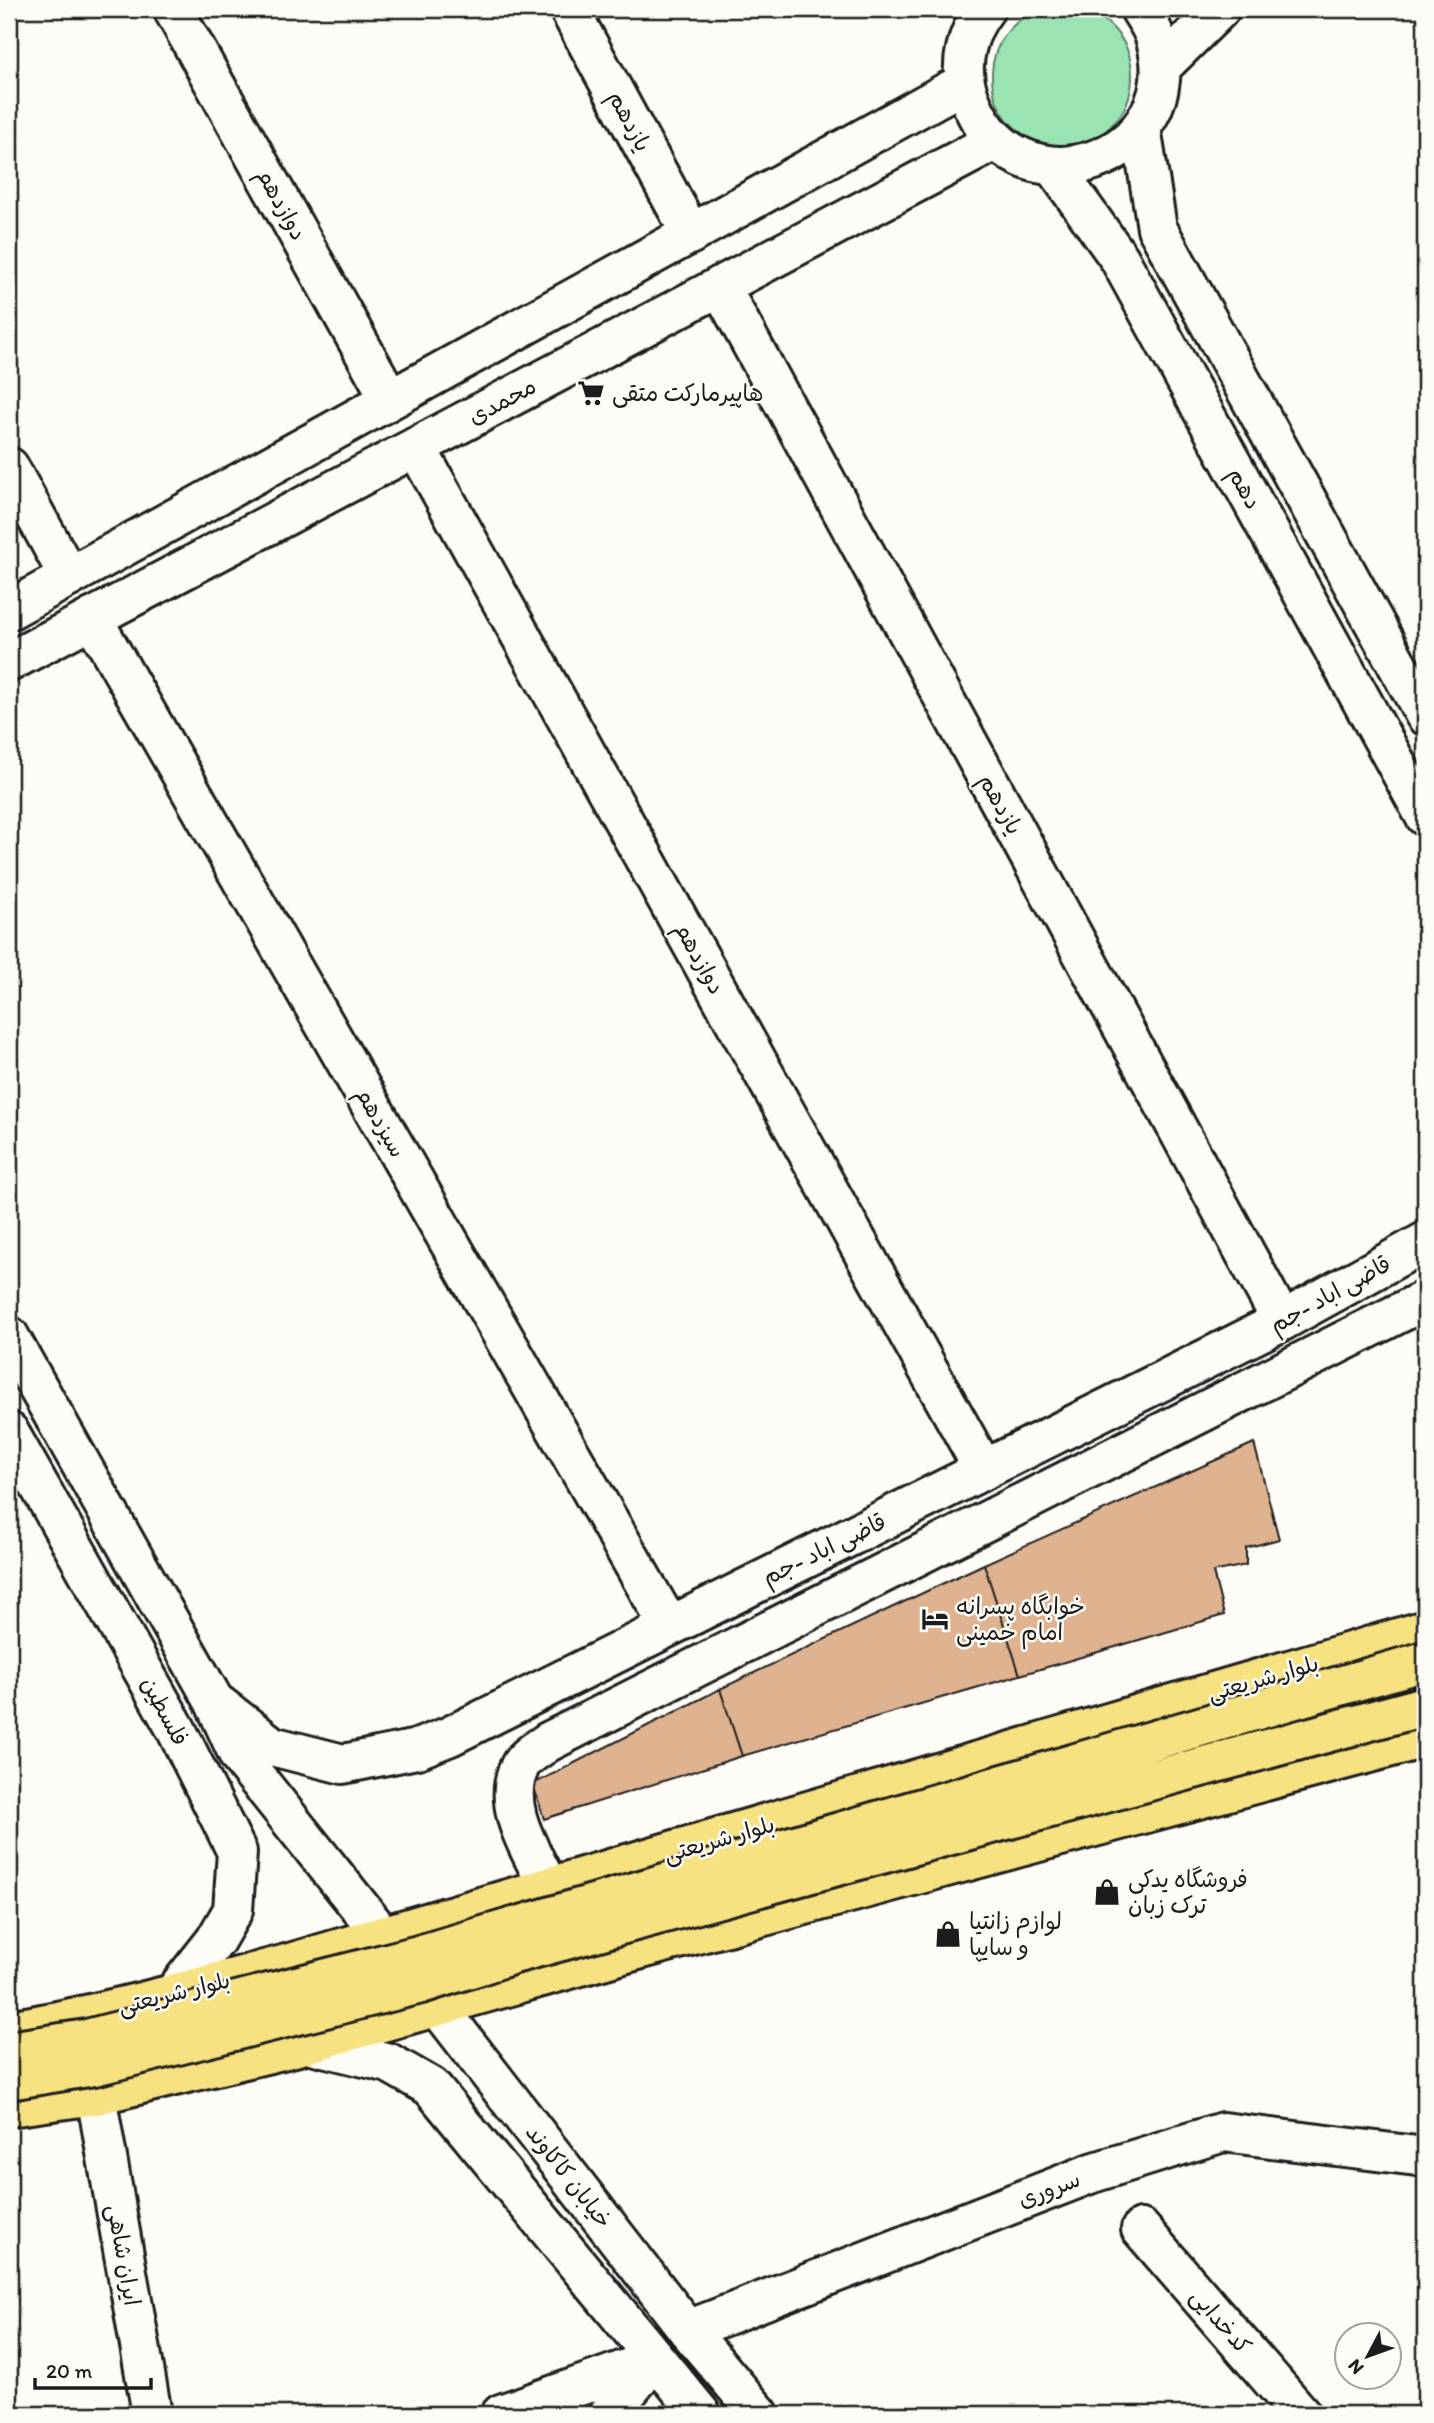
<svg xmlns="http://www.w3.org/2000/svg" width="1434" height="2423" font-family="Itim,'Playpen Sans Arabic',sans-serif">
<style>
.green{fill:#9ae3b2;stroke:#5b8067;stroke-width:2}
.building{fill:#dfb390;stroke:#1c1c1c;stroke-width:2}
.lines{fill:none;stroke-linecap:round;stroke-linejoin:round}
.street-casing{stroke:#1c1c1c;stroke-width:44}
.secondary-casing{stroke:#1c1c1c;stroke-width:44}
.primary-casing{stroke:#1c1c1c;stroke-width:44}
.street{stroke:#fdfcf7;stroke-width:38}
.secondary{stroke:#fdfcf7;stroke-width:38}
.primary{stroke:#f7e281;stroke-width:38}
.primary-bridge-casing{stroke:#1c1c1c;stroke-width:44;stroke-linecap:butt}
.primary-bridge{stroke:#f7e281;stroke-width:38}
.labels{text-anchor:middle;stroke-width:5;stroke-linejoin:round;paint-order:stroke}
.street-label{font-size:23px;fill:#1c1c1c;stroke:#fdfcf7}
.poi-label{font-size:23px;fill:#1c1c1c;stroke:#fdfcf7;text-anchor:start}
</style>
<rect width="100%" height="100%" fill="#fdfcf7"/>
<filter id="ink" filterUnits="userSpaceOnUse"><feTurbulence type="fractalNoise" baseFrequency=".0143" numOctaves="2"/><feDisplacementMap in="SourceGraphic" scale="14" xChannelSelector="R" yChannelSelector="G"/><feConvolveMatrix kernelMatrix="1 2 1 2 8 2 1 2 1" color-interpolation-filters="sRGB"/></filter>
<g filter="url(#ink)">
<path class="green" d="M992 76a70 70 0 1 1 140 0a70 70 0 1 1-140 0Z"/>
<path class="building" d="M1254,1443L1279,1539L1246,1548V1565L1213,1572L1224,1615L1020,1675L984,1564Z
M984,1564L1020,1675L742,1756L720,1689Z
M720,1689L742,1756L544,1819L533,1784Z"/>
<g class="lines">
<defs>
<path id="street" d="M173,9L390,399
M569,9L691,234
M720,286L1282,1321
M416,447L984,1470
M9,467L69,577
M92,618L669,1626
M96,2095L152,2414
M1141,2229L1301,2414
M688,2330L1092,2173L1223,2132L1425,2157
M609,2414L655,2359"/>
<path id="secondary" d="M985,9C967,32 958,65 968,94C1013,225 1194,159 1155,37C1152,27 1145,18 1140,9
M1161,67L1220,9
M1141,128L1157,228L1425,715
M1054,167L1119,258L1425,816
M9,610L964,83
M9,662L995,141
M9,1336L214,1701L239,1756L383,1936L688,2330L759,2414
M9,1432L176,1729L237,1852L233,1910L215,1941L173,1994
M214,1701L272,1746L343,1764L417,1749L450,1736L1282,1321L1425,1242
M549,1888C532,1852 500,1807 520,1766C524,1757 540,1748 548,1742L1425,1300
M307,2043L389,2063L431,2087L701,2414
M501,2414L655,2359"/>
<path id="primary" d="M9,2030C99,2015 188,1990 276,1967L1425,1630
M9,2107L96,2095L294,2047L623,1954L1425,1738"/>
</defs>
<use href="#street" class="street-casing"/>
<use href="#secondary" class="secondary-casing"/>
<use href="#primary" class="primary-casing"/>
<use href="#street" class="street"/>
<use href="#secondary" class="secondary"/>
<use href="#primary" class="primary"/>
<defs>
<path id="primary-bridge" d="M9,2051L87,2039L415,1956L1425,1661
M9,2080L94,2066L421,1984L514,1954L1425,1706"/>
</defs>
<use href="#primary-bridge" class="primary-bridge-casing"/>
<use href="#primary-bridge" class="primary-bridge"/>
</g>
</g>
<defs>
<symbol id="supermarket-bare" viewBox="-9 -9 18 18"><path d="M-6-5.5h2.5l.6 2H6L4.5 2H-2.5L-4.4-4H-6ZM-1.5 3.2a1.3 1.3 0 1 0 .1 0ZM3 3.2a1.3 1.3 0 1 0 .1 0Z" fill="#1c1c1c" stroke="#fdfcf7" stroke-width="2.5" paint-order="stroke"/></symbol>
<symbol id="hotel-bare" viewBox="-9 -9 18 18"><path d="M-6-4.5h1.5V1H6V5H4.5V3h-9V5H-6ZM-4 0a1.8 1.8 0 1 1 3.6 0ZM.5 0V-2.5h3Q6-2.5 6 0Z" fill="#1c1c1c" stroke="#fdfcf7" stroke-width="2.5" paint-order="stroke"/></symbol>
<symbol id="shop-bare" viewBox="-9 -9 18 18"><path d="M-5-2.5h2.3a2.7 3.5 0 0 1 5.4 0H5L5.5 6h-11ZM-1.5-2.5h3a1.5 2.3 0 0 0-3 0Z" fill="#1c1c1c" stroke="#fdfcf7" stroke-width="2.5" paint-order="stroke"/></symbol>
</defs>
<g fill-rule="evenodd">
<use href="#supermarket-bare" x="572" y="374" width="38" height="38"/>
<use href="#hotel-bare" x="916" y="1600" width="38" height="38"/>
<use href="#shop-bare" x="1088" y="1873" width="38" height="38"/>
<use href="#shop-bare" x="929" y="1915" width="38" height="38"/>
</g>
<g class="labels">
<g class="street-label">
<text transform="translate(630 121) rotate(62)" y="8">یازدهم</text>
<text transform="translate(282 204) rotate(61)" y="8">دوازدهم</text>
<text transform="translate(502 401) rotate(-28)" y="8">محمدی</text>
<text transform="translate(1245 488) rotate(61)" y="8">دهم</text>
<text transform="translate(1001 804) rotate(61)" y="8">یازدهم</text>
<text transform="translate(700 958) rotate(61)" y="8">دوازدهم</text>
<text transform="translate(381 1122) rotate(60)" y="8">سیزدهم</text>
<text transform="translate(1330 1294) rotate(-29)" y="8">قاضی اباد -جم</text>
<text transform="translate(824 1549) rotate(-26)" y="8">قاضی اباد -جم</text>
<text transform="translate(1263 1678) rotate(-16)" y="8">بلوار شریعتی</text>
<text transform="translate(165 1711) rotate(62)" y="8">فلسطین</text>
<text transform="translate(719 1839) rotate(-16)" y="8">بلوار شریعتی</text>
<text transform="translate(174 1993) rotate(-14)" y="8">بلوار شریعتی</text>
<text transform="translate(569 2176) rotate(52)" y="8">خیابان کاکاوند</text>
<text transform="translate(1049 2189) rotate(-21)" y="8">سروری</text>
<text transform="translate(124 2255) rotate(80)" y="8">ایران شاهی</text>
<text transform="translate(1221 2321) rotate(49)" y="8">کدخدایی</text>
</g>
<g class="poi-label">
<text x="612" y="401">هاپیرمارکت متقی</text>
<text x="956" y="1614">خوابگاه پسرانه<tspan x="956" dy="26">امام خمینی</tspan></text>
<text x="1128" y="1887">فروشگاه یدکی<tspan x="1128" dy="26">ترک زبان</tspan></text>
<text x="969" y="1929">لوازم زانتیا<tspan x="969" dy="26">و سایپا</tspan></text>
</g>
</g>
<rect width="1434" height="2423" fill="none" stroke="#fdfcf7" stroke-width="35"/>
<rect x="18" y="18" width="1399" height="2388" fill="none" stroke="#1c1c1c" stroke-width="2.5" filter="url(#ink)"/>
<g transform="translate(1368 2356) rotate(229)"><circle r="33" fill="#fdfcf7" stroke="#a3a29f" stroke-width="2"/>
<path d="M0-5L12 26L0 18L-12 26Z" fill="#1c1c1c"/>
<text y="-10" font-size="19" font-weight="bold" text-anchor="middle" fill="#1c1c1c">N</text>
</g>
<path d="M35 2378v10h116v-10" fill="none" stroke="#1c1c1c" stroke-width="3.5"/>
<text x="46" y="2378" font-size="21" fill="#1c1c1c" stroke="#fdfcf7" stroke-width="5" paint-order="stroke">20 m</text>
</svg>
